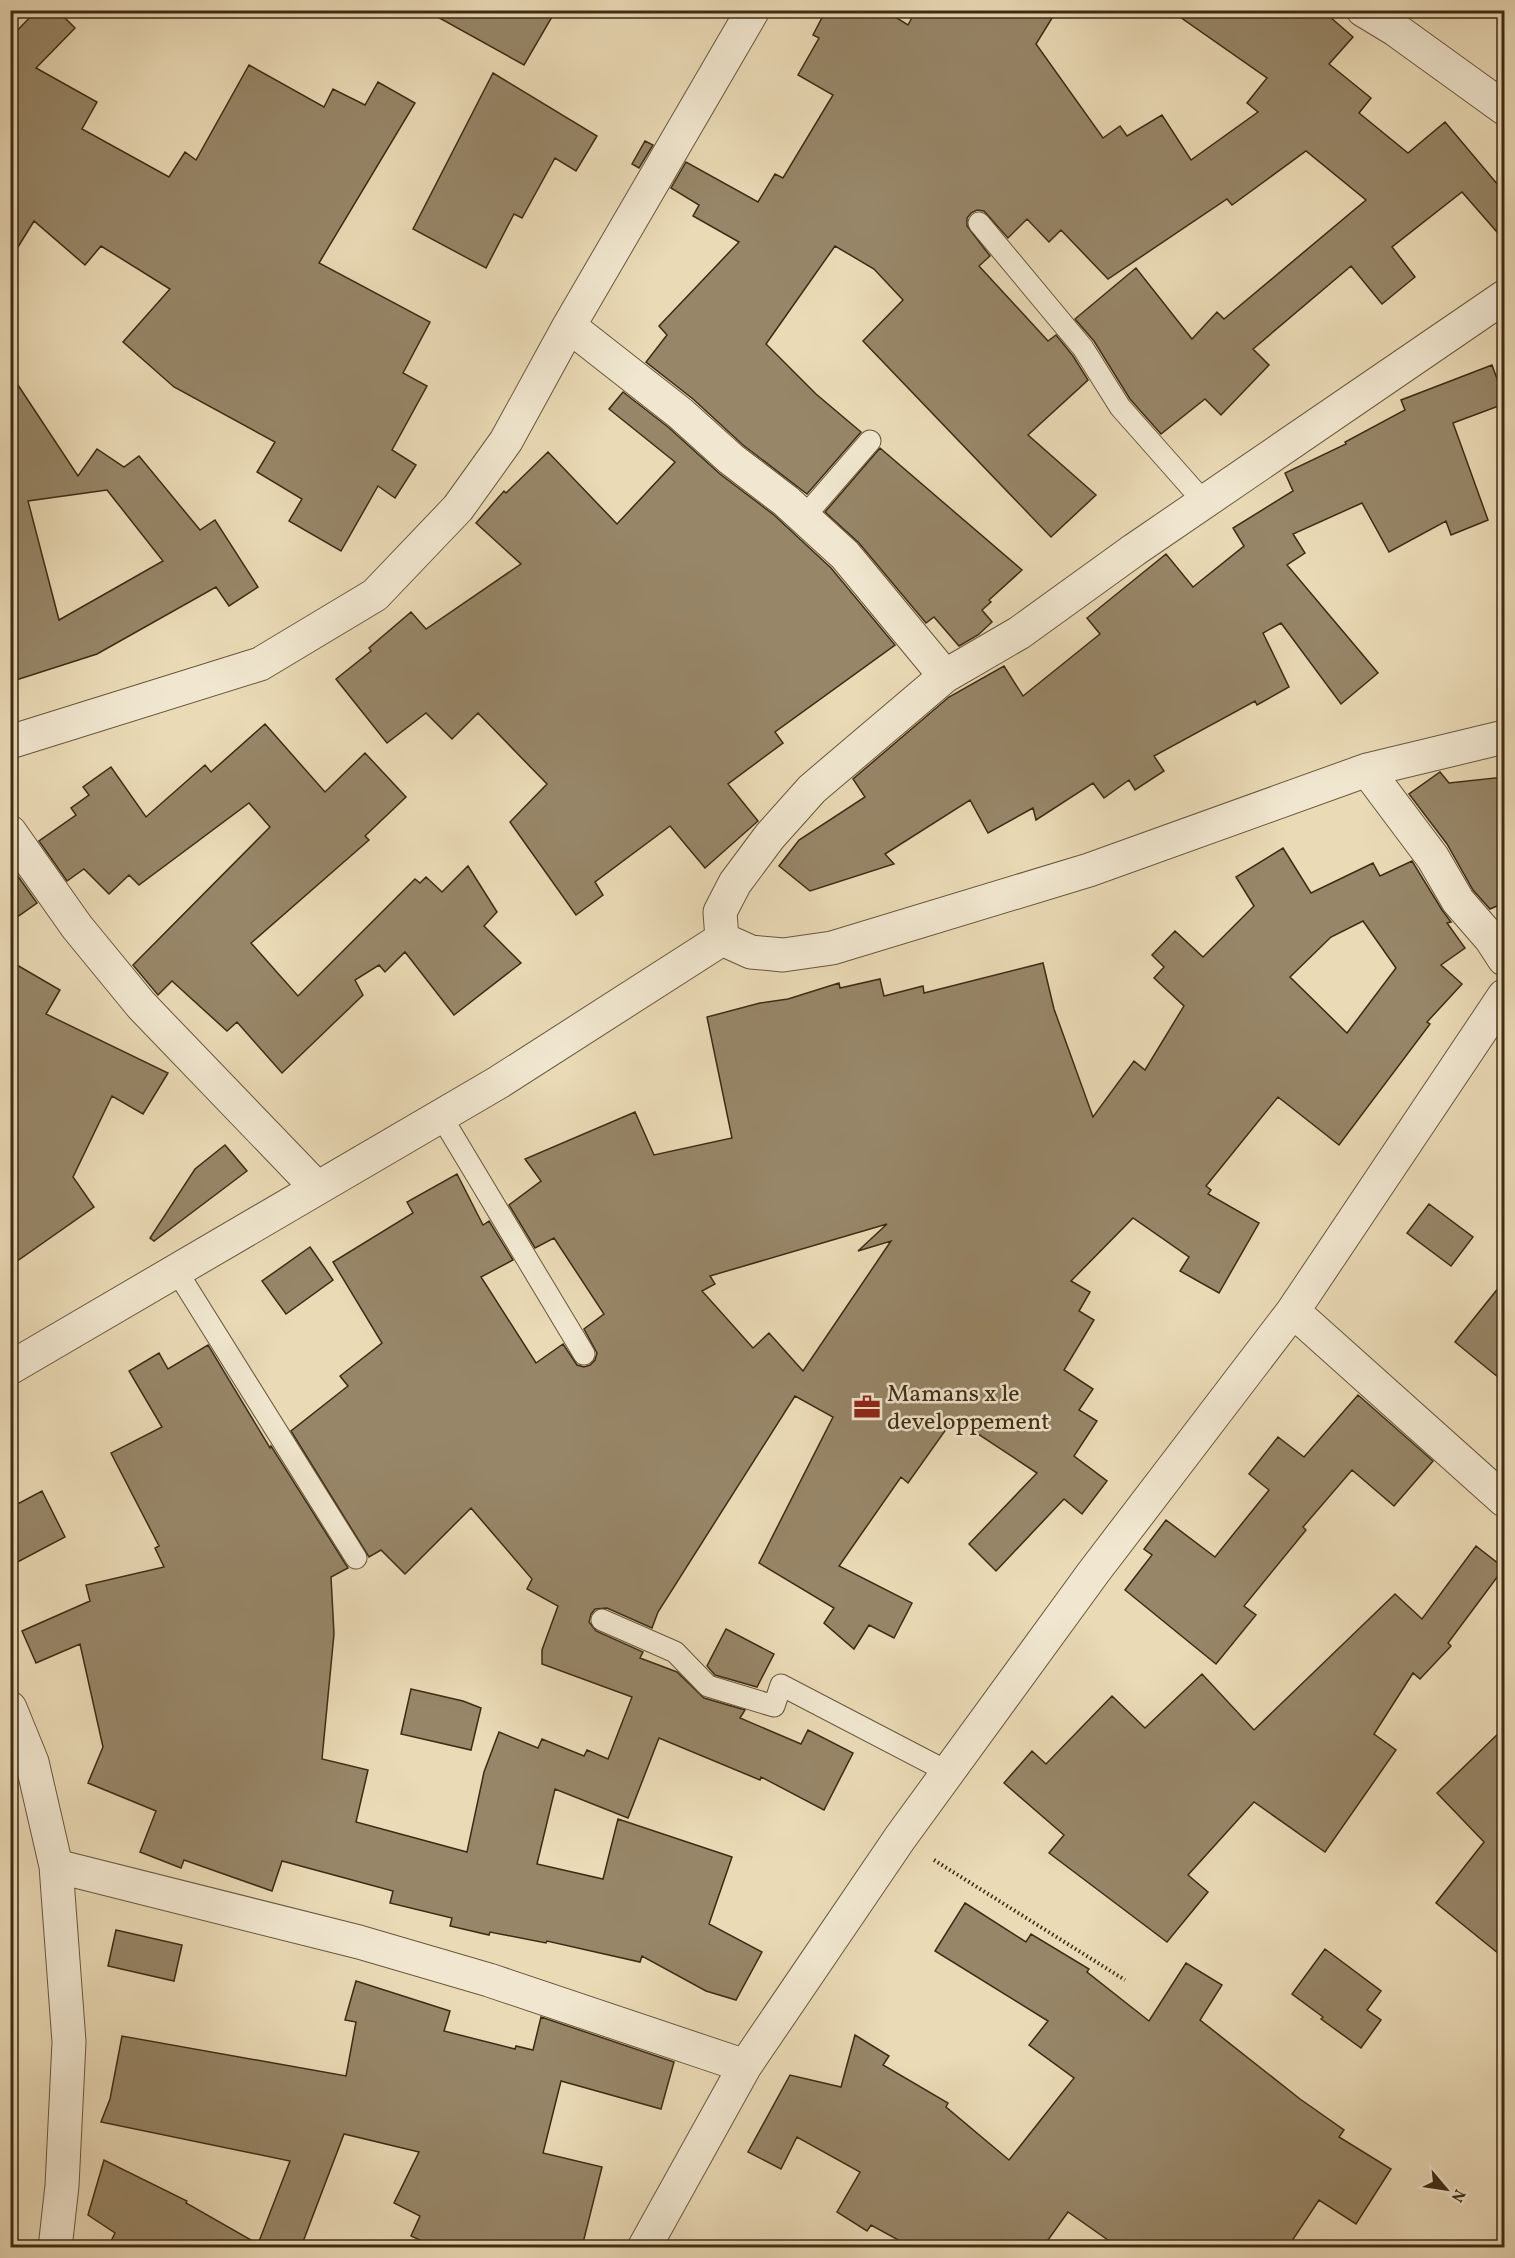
<svg xmlns="http://www.w3.org/2000/svg" width="1515" height="2258" font-family="Vollkorn,serif">
<style>
.building{fill:#978668;stroke:#3e2b14;stroke-width:1.5;fill-rule:evenodd}
.lines{fill:none;stroke-linecap:round;stroke-linejoin:round}
.lane-casing{stroke:#69573c;stroke-width:23}
.street-casing{stroke:#69573c;stroke-width:35}
.path{stroke:#3e2b14;stroke-width:4;stroke-dasharray:1.5 3;stroke-linecap:butt}
.lane{stroke:#f1e7d0;stroke-width:21}
.street{stroke:#f1e7d0;stroke-width:33}
.labels{text-anchor:middle;stroke-width:5;stroke-linejoin:round;paint-order:stroke}
.poi-label{font-size:24px;fill:#3e2b14;stroke:#f1e7d0;text-anchor:start}
</style>
<rect width="100%" height="100%" fill="#eadab6"/>
<filter id="stains"><feTurbulence type="fractalNoise" baseFrequency=".00333" numOctaves="4"/><feColorMatrix values="0 0 0 0 .2 0 0 0 0 .09 0 0 0 0 .02 0 0 0 .5 -.17"/></filter>
<radialGradient id="worn" r=".72"><stop offset=".6" stop-color="#630" stop-opacity="0"/><stop offset="1" stop-color="#630" stop-opacity=".3"/></radialGradient>
<path class="building" d="M37,10H57L75,28L36,68L97,102L82,129L169,177L185,152L196,160L249,65L324,107L333,89L365,105L378,82L415,103L319,263L430,322L403,373L427,386L392,450L416,465L395,498L378,486L341,551L289,521L302,499L257,472L275,442L174,387L123,342L170,289L101,246L85,265L34,221L10,260V38Z
M425,10H556L524,65Z
M826,10H884L908,25L916,10H1057L1036,44L1103,138L1120,126L1127,136L1162,115L1191,160L1258,112L1247,103L1267,78L1170,10H1322L1353,37L1329,64L1371,98L1359,113L1408,153L1445,122L1504,192V240L1462,192L1392,247L1415,277L1382,304L1351,266L1253,349L1269,365L1221,415L1205,399L1161,434L1130,399L1094,341L1075,319L1136,268L1192,339L1217,312L1224,319L1366,200L1306,151L1232,205L1227,199L1108,279L1061,230L1049,242L1027,219L1008,238L984,211L977,210L971,213L967,218V226L990,256L979,266L1048,341L1056,335L1073,356L1088,380L1028,435L1096,495L1051,537L863,341L903,300L874,269L835,246L766,344L816,394L861,432L807,494L743,445L693,399L646,362L667,335L659,326L739,242L693,216L699,205L671,188L686,162L758,202L775,174L783,178L833,95L798,75L819,38L813,35Z
M493,73L597,136L576,171L555,158L522,218L514,214L486,268L413,229Z
M645,141L653,145L639,168L632,164Z
M1492,365L1504,398V404L1453,423L1488,520L1451,535L1446,521L1389,552L1362,503L1293,534L1305,553L1287,565L1378,673L1341,704L1281,623L1263,633L1289,687L1257,705L1255,701L1154,756L1164,771L1135,790L1129,780L1104,798L1093,783L1036,820L1033,808L988,833L970,800L885,854L894,864L810,891L779,866L799,840L865,797L853,779L949,697L1004,666L1023,696L1100,634L1087,618L1166,554L1193,587L1244,546L1233,528L1293,491L1285,473L1346,444L1345,442L1405,410L1401,400Z
M10,373L78,476L97,449L124,467L139,456L200,530L215,520L258,587L229,606L216,587L97,654L10,682ZM107,490L163,561L59,620L28,501Z
M623,392L668,427L720,474L774,515L831,568L895,645L775,732L783,743L728,784L758,821L705,868L670,826L595,882L603,895L576,915L510,822L547,784L478,713L452,739L426,713L387,743L336,679L371,651L369,648L411,612L426,629L521,564L476,523L504,491L506,493L548,452L617,524L675,462L609,409Z
M880,448L1022,570L989,600L991,602L982,610L992,622L978,635L959,646L934,617L926,623L859,543L825,512Z
M265,724L325,792L365,753L406,797L365,836L369,840L251,943L298,996L415,879L420,883L426,877L442,892L468,866L497,912L484,926L521,963L454,1015L405,952L385,972L379,965L355,980L363,995L282,1073L237,1022L227,1031L172,981L158,995L133,965L270,827L249,803L139,885L129,875L109,894L84,869L67,881L39,841L76,815L71,808L89,795L83,787L111,767L146,817L205,765L211,772Z
M1440,772L1449,783L1504,777V903L1490,909L1473,890L1447,844L1409,794Z
M1283,848L1311,893L1373,863L1380,876L1412,861L1442,910L1451,922L1447,923L1465,948L1441,965L1462,984L1427,1022L1430,1024L1339,1145L1278,1097L1206,1186L1211,1190L1208,1194L1259,1223L1219,1293L1180,1271L1189,1257L1133,1218L1071,1281L1090,1292L1079,1311L1094,1320L1064,1370L1093,1389L1079,1410L1097,1421L1074,1456L1107,1481L1082,1514L1064,1499L996,1571L969,1544L1037,1473L954,1418L908,1483L901,1477L839,1566L912,1603L894,1638L869,1625L854,1649L824,1623L834,1608L759,1563L833,1417L795,1396L658,1612L652,1628L607,1608L595,1609L591,1614L589,1622L596,1631L643,1652L640,1658L677,1672L704,1698L745,1710L740,1718L801,1744L808,1730L853,1753L824,1810L761,1777L760,1780L659,1738L628,1818L555,1789L537,1864L603,1879L618,1819L732,1857L709,1924L762,1952L736,2000L706,1991L642,1956L640,1962L547,1941L546,1943L490,1932L489,1935L450,1926L452,1918L390,1903L393,1891L282,1861L272,1891L184,1860L181,1868L140,1852L156,1811L88,1783L103,1747L80,1644L36,1663L22,1631L90,1601L86,1585L164,1567L155,1548L159,1546L111,1453L162,1427L129,1371L159,1353L168,1369L208,1345L270,1448L271,1446L348,1568L331,1577L334,1634L322,1759L368,1770L356,1822L467,1852L484,1772L499,1732L538,1748L542,1739L584,1756L587,1750L608,1759L632,1697L542,1664V1650L558,1606L527,1589L532,1579L471,1508L405,1574L381,1550L369,1557L291,1431L348,1386L340,1376L382,1343L333,1262L413,1213L407,1202L457,1174L483,1225L489,1221L513,1260L481,1277L536,1363L563,1344L577,1365L584,1367L590,1365L595,1360L597,1353L584,1329L604,1314L554,1238L535,1248L509,1205L541,1181L525,1159L635,1112L654,1155L732,1138L707,1017L760,1003L788,999L839,983L840,988L880,979L884,996L923,986L924,993L1043,963L1054,1009L1093,1117L1134,1061L1145,1070L1184,1006L1154,978L1164,967L1152,955L1175,931L1203,957L1254,906L1236,877ZM1363,921L1396,968L1347,1033L1290,977L1331,937ZM887,1224L858,1251L891,1241L803,1371L769,1333L753,1348L702,1291L715,1284L710,1276Z
M10,865L37,903L10,922Z
M10,961L60,990L46,1014L168,1073L143,1114L112,1096L73,1177L94,1207L10,1266Z
M225,1145L247,1171L154,1241L150,1238L195,1169Z
M1429,1204L1473,1237L1451,1266L1407,1233Z
M310,1247L333,1280L286,1314L262,1281Z
M1504,1281V1382L1455,1342Z
M1358,1395L1433,1461L1394,1506L1352,1470L1303,1527L1306,1530L1244,1606L1256,1615L1216,1664L1125,1590L1152,1555L1144,1549L1166,1520L1215,1557L1269,1490L1249,1474L1278,1437L1304,1457Z
M42,1491L65,1537L10,1566V1508Z
M1476,1546L1504,1568L1448,1643L1451,1646L1420,1679L1413,1673L1374,1734L1396,1750L1325,1852L1254,1802L1188,1875L1208,1892L1167,1942L1049,1853L1064,1835L1004,1783L1032,1751L1046,1764L1112,1696L1145,1728L1202,1674L1254,1730L1395,1594L1422,1619Z
M726,1629L774,1654L757,1687L715,1675L707,1666Z
M411,1689L463,1701L481,1708L471,1750L401,1734Z
M1504,1728V1958L1436,1903L1484,1842L1437,1793Z
M965,1903L1026,1942L1031,1934L1089,1969L1087,1972L1149,2021L1186,1963L1222,1985L1200,2020L1300,2099L1344,2130L1339,2137L1391,2169L1356,2224L1319,2200L1288,2247H1118L1068,2212L1043,2247H911L871,2225L867,2231L837,2212L860,2172L797,2137L781,2169L748,2152L790,2075L841,2087L855,2035L889,2056L883,2065L948,2103L946,2107L1009,2160L1074,2078L1029,2045L1048,2021L935,1951Z
M116,1930L182,1945L174,1981L108,1966Z
M1325,1949L1381,1991L1367,2010L1381,2020L1361,2048L1321,2019L1323,2017L1292,1994Z
M356,1981L450,2011L444,2031L515,2049L516,2046L533,2050L541,2017L674,2062L661,2109L561,2081L543,2153L602,2167L582,2247H435L411,2236L420,2216L394,2203L419,2152L344,2134L301,2247H108L115,2233L88,2215L104,2160L187,2201L186,2203L258,2244L290,2161L101,2122L110,2099L122,2036L346,2076L356,2022L345,2020Z"/>
<g class="lines">
<defs>
<path id="lane" d="M979,223L1083,348L1120,407L1204,502
M804,517L870,441
M441,1116L584,1354
M176,1270L356,1558
M602,1620L675,1652L708,1686L774,1706L781,1685L948,1772"/>
<path id="street" d="M1363,10L1396,30L1504,108
M569,326L680,413L731,459L786,501L845,555L945,676
M10,742L260,664L375,595L458,508L506,441L569,326L753,10
M1367,770L1433,858L1458,901L1491,939L1504,959
M10,832L77,927L141,1005L317,1188
M722,939L720,912L735,883L770,836L812,789L945,676L1019,633L1134,550L1504,297
M722,939L751,952L783,955L832,948L1089,870L1367,770L1504,737
M1293,1311L1504,1500
M10,1368L499,1082L722,939
M10,1708L32,1762L56,1866L69,2042L62,2186L55,2248
M56,1866L359,1942L489,1980L745,2066
M644,2248L745,2066L900,1838L1093,1573L1293,1311L1504,996"/>
</defs>
<use href="#lane" class="lane-casing"/>
<use href="#street" class="street-casing"/>
<path class="path" d="M934,1860L1125,1980"/>
<use href="#lane" class="lane"/>
<use href="#street" class="street"/>
</g>
<defs>
<symbol id="office-bare" viewBox="-9 -9 18 18"><path d="M-6-3h4V-5.5h4V-3h4V5H-6ZM-1-4.5V-3h2v-1.5ZM-6 0V1H6V0Z" fill="#8f2418" stroke="#f1e7d0" stroke-width="2.5" paint-order="stroke"/></symbol>
</defs>
<g fill-rule="evenodd">
<use href="#office-bare" x="848" y="1388" width="38" height="38"/>
</g>
<g class="labels">
<g class="poi-label">
<text x="887" y="1401">Mamans x le<tspan x="887" dy="28">developpement</tspan></text>
</g>
</g>
<rect width="1515" height="2258" fill="none" stroke="#eadab6" stroke-width="36"/>
<rect x="12" y="12" width="1491" height="2234" fill="none" stroke="#3e2b14" stroke-width="3"/>
<rect x="18" y="18" width="1479" height="2222" fill="none" stroke="#3e2b14" stroke-width="1.5"/>
<g transform="translate(1446 2189) rotate(119)" stroke="#f1e7d0" stroke-width="4.5" paint-order="stroke">
<path d="M0-4.5L10 22L0 15L-10 22Z" fill="#3e2b14"/>
<text y="-9" font-size="16" font-weight="bold" text-anchor="middle" fill="#3e2b14">N</text>
</g>
<rect width="100%" height="100%" filter="url(#stains)"/>
<rect width="100%" height="100%" fill="url(#worn)"/>
</svg>
